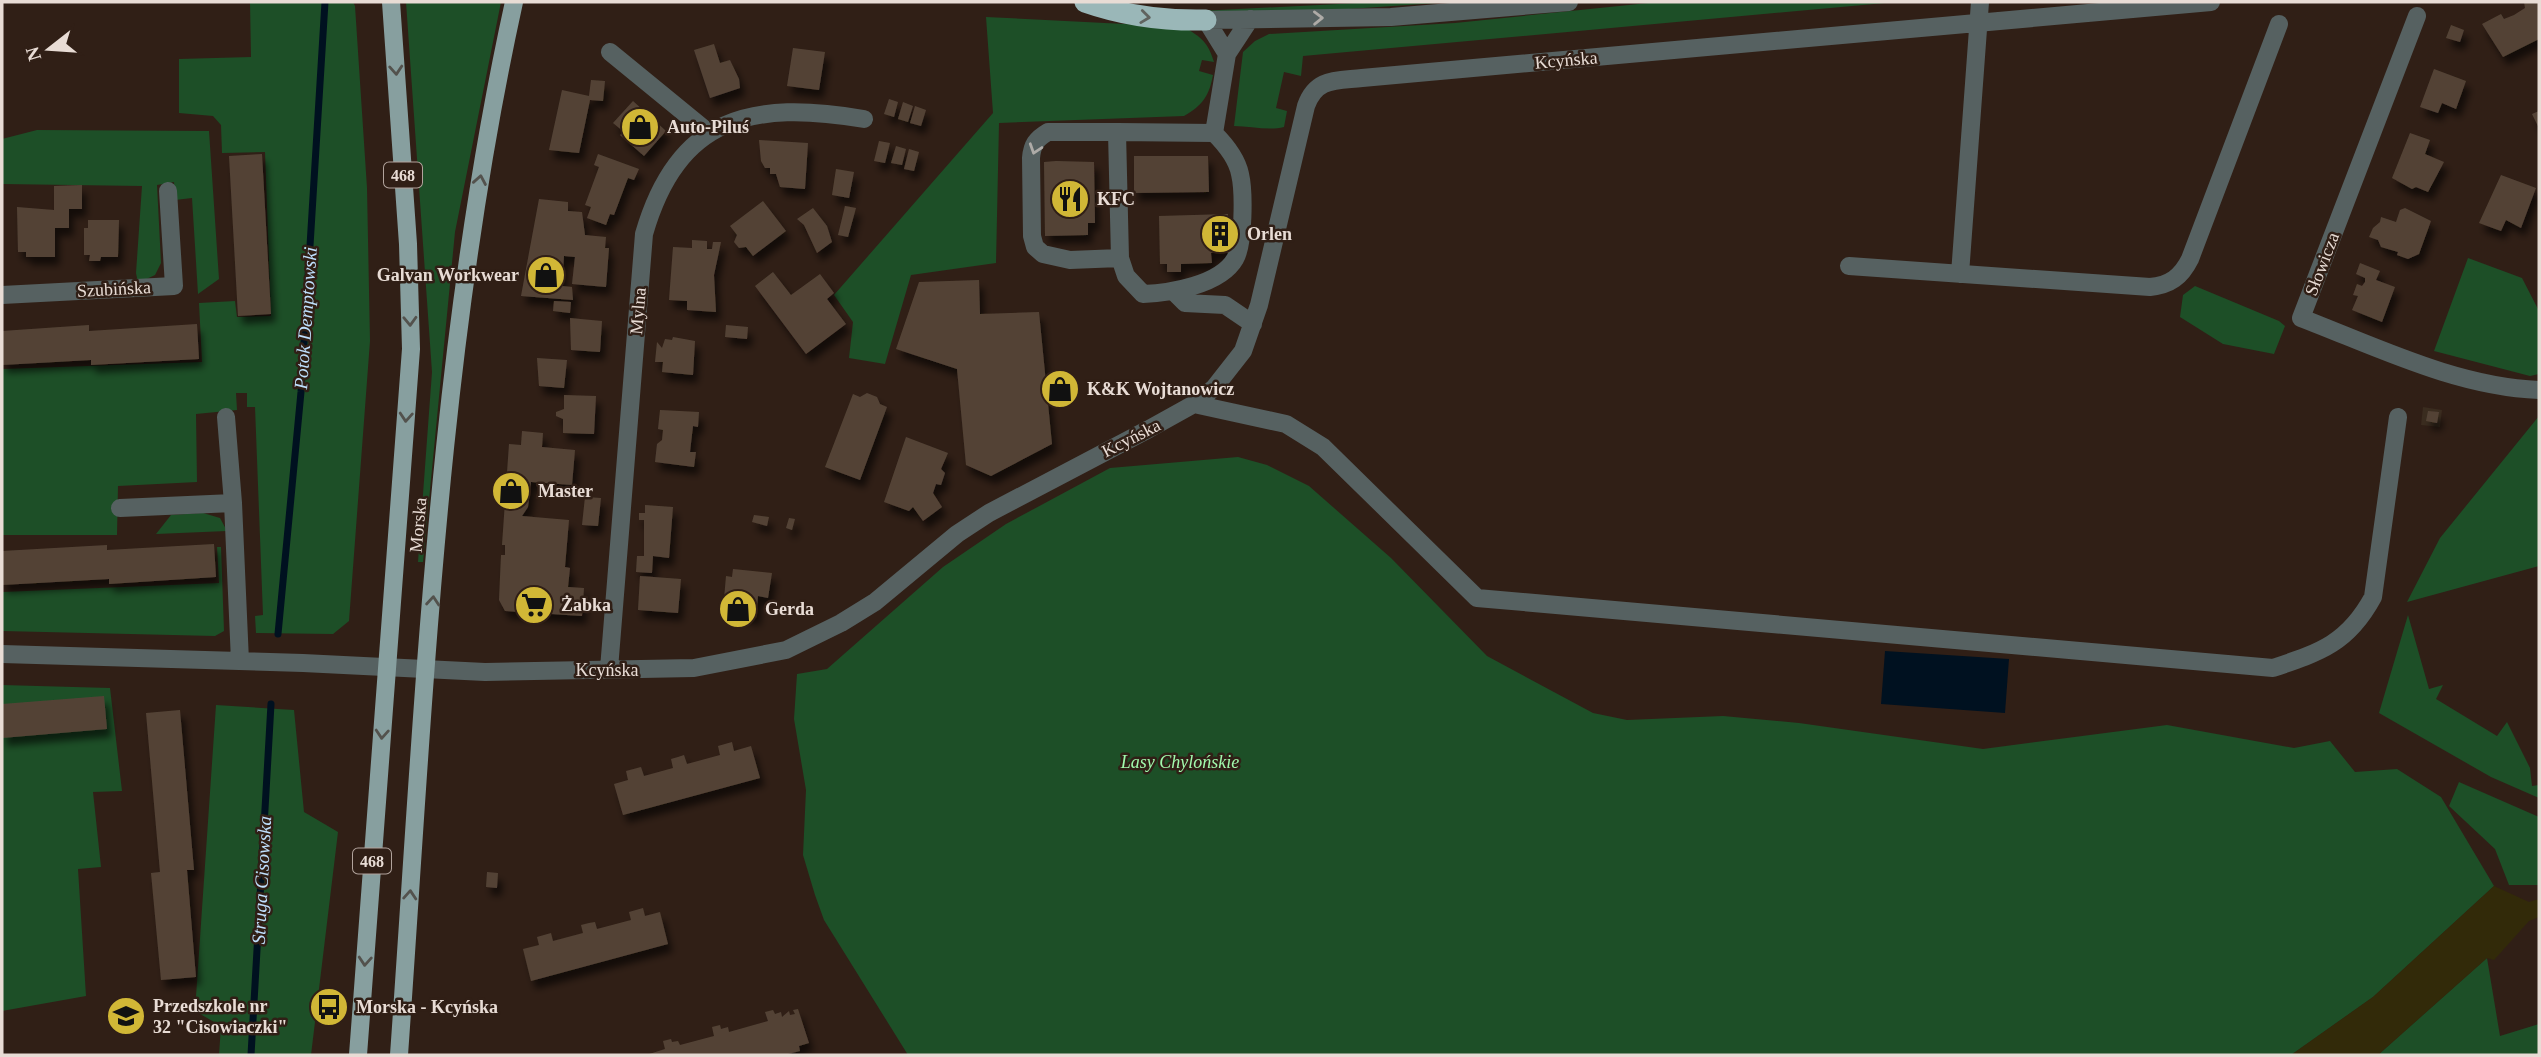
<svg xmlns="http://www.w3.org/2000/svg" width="2541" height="1057" font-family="'Times New Roman',serif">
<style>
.industrial{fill:#3a2c1f}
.green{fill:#1d4f27}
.sand{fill:#322a09}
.water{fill:#001120}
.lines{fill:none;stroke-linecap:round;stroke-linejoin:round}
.stream{stroke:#001120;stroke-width:7}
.building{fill:#534336;filter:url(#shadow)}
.minor{stroke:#566161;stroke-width:18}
.major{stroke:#879f9f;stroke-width:18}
.highway{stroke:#9ab7b8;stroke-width:21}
.oneway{stroke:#60635f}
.oneway2{stroke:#aeaba7}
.oneway3{stroke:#53524d}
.labels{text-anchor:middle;stroke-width:5;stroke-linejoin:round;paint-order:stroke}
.shield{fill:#301f16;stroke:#b1a39c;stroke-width:2}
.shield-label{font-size:16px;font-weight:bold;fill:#e8dcd5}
.street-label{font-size:18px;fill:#e8dcd5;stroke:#301f16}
.poi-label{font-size:18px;font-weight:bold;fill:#e8dcd5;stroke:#301f16;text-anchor:start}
.park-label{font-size:18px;font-style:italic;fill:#a1faad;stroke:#301f16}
.water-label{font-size:19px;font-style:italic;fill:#bfe0fe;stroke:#301f16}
</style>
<defs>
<filter id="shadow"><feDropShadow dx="4.5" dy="8" stdDeviation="3.5" flood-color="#0009"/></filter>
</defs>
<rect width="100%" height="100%" fill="#301f16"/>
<path class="industrial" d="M2423,407L2442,410L2440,427L2421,425Z"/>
<path class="green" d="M250,2H353L355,6L367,188L370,341L349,621L333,634L256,633L255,616L263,615L255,407H247V393H236L237,410L196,414L197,482L118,486L117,535H2V369L202,362L199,303L235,301L237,317L271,316L265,152L222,153L221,125L213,116L179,113V59L251,57Z
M406,2H501L455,232L423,562H418L432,372Z
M1378,2H1451L1305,12H1180Z
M1658,2H1896L1303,56L1301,76L1284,72L1276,108L1287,111L1284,127C1269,131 1250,126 1234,126L1243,52L1255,41L1269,34L1455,23Z
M986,17L1184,27C1201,37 1208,42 1214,62L1202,60L1199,71L1213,75C1209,96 1203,105 1184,116L999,123L996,263L911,275L885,364L849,358L853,322L834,295L993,113Z
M37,130L209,131L219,279L198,294L192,198L175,200L174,182L157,185L161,263L155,275L138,283L136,273L142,186L2,184V139Z
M2468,258L2522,278L2539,311V374L2530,376L2434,351Z
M2195,286L2279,321L2285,326L2274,354L2223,344L2180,317L2183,295Z
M2539,416V566L2407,602L2440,538Z
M1238,457L1267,465L1309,486L1391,558L1487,656L1593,713L1627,720L1723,716L1799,723L1983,749L2167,725L2294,748L2330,741L2355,772L2397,769L2441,797L2494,886L2373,997L2291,1055H908L824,920L815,895L803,855L806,790L794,719L797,674L827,669L943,567L1006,524L1110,468Z
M203,513L220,518L227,531L156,534L171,515Z
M217,547H221L224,631L215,636L2,631V592L219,583Z
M2408,615L2429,689L2443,685L2436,699L2497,736L2507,722L2530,768L2532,786L2539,785V798L2491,777L2379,713Z
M2,685L110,688L122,791L93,792L101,867L78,869L86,996L2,1011Z
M216,705L294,710L304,812L338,832L311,1055H219L221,1026L195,1011Z
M2459,782L2539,817V885H2509L2495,849L2449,806Z
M2487,958L2500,1036L2539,1024V1055H2378Z"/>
<path class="sand" d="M2494,886L2529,902L2539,899V917L2529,921L2494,960L2487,958L2378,1055H2291L2373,997Z"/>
<path class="water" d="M1885,651L2009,659L2005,713L1881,704Z"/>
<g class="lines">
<path class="stream" d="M278,634L301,392L325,2
M251,1055L271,704"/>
</g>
<path class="building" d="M2524,2H2539V39L2503,57L2482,24L2501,14L2504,19L2514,15L2525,8Z
M2451,25L2464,30L2460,42L2446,38Z
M714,44L720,63L730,60L739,79L740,88L710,98L694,50Z
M793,48L825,52L819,90L787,86Z
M2434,69L2466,81L2456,109L2442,103L2438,113L2420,107Z
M591,80L605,81L603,101L590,100L579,153L549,150L562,90L589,96Z
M889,99L898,102L894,117L884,114Z
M633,101L666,131L644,156L620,135L624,132L613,123Z
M903,102L913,106L908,122L898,119Z
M915,106L926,110L921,126L910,123Z
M2539,111V128L2532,114Z
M2410,133L2430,140L2425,154L2444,162L2428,192L2416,187L2412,189L2392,178Z
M759,140L808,143L805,189L780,187L776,174H770V168H765L761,161Z
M879,141L890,143L885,163L874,161Z
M896,146L906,149L902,165L891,163Z
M909,149L919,152L914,171L904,169Z
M262,154L271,314L238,316L229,156Z
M598,154L639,169L634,180L628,178L614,215L610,214L606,225L587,218L591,207L585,205L599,167L594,165Z
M1134,156H1208L1209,192L1134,193Z
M1056,161L1094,162L1095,223H1088V235L1045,236L1044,162Z
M836,169L854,172L849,198L832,195Z
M2501,175L2536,188L2521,228L2506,220L2501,231L2479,223Z
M82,185V209H69V228H55V257H26V252H18L17,207L54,210V186Z
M539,199L568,202V211L582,212L585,235L606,237L605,248H609L606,287L572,284L575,257L564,256L562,286L572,287L573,300L521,296Z
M763,201L786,231L753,256L746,247L739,248L734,242L737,235L730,226Z
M845,206L856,208L848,237L838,235Z
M813,208L827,226L832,242L817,253L804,225L797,219Z
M2405,208L2431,221L2419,254L2408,259L2397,255L2398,252L2381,247L2378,240L2369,237L2373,228L2380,222L2381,217L2396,222L2400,210Z
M1228,214L1229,253H1211L1212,263L1181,264V272H1167V264H1160L1159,216Z
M88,220H119L118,257H101L100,261H89L90,255H84V228H88Z
M692,240L707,241V249H712L713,242H721L714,275L716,312L687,310V301L669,300L673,247L692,248Z
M2360,263L2380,271L2376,280L2395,287L2382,322L2352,310L2358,296L2353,295L2357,284L2362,286L2365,282V278L2356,274Z
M773,272L791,295L820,274L834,293L827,299L846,324L806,354L755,286Z
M979,280L980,314L1039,312L1052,444L991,476L966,465L957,369L896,349L919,282Z
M554,301L571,302L570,313L553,311Z
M570,318L602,321L600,352L571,350Z
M197,324L199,359L91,365V360L2,365V331L89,325V331Z
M726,325L748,327L747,339L725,337Z
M673,337L695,341L693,375L662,372L663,362H655L657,342L662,348L665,339L672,340Z
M537,358L567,360L564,388L539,386Z
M867,393L877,397L880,404L887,407L860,480L825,467L853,394L860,397Z
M564,395L596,396L594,434L563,433V419L556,416V412L564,409Z
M660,410L699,412L698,427L693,426L690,452H696L694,467L655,462L657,444L662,440L663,430L658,429Z
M2428,411L2439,412L2437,423L2426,421Z
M522,431L543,433L542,447L575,450L572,485L531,482L528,507L522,516L569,520L565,567L570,568L568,587L584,588L582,616L505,611L499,600L501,555H505V545H502L509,444L521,445Z
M906,437L948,453L941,469L945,473L941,485L936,484L933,493L942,507L923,521L913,507L909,511L884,502Z
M585,497L601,498L598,526L582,525Z
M645,505L673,507L669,558L653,556L652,573L636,572L637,556H644V520H639V513H645Z
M754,515L769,517L767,526L752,522Z
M789,518L795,519L792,530L786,528Z
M214,544L216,577L109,584V579L2,585V551L107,545V550Z
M733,569L772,573L768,598L758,596L756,618L723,611L726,576L732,577Z
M640,576L681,579L678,613L638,610Z
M104,696L107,729L2,738V704Z
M180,710L194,870H187L196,977L161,980L151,873L160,872L146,713Z
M732,742L734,751L751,746L760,778L623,815L614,784L628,780L626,771L641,767L644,776L673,768L671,759L678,757L684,755L687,764L720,755L718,746Z
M487,872L498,873L497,888L486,887Z
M643,908L645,916L660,912L668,944L531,981L523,949L539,945L537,937L551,933L553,941L583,933L581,925L589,923L595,922L597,929L631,920L629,912Z
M798,1009L809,1043L799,1046L800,1051L784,1055H646L665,1049L663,1041L671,1039L672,1042L678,1041L680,1045L714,1036L712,1027L720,1025L721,1029L728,1027L729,1032L768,1021L765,1012L773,1010L775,1014L781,1012L782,1017L789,1011L790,1015L795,1014L793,1010Z"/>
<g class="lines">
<path class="minor" d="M2417,16L2301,318C2377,347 2457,387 2539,390
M610,52L709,133
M1227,54L1206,20L1391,17L1569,2
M1117,132H1048C1036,139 1032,145 1031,158L1032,236L1035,247L1043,254L1070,260L1120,258
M1214,133L1117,132L1120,258L1126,276L1143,294C1170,293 1220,285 1235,259C1244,244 1244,191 1240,174C1237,159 1225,144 1214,133L1227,54L1250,19
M1849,266L2150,287C2170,285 2181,277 2190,259L2279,24
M1960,274L1980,2
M1175,293L1185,303L1225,305L1253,324
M2,295L174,286L168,191
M1194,404L1286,424L1323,447L1477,598L2273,668C2321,652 2348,643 2373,597L2398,417
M226,417L233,503
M120,508L233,503L240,661
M2,654L303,663L485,672L694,668L786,650L841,623L875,602L957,534L989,513L1149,429L1194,404L1214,388L1243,351L1259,305L1306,106C1316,78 1335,81 1362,78L2211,2
M609,669L644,234C678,116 752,100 864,119"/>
<path class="major" d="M358,1055L411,349L408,244L391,2
M399,1055C424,704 438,347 514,2"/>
<path class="highway" d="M1085,2C1125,16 1164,21 1206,20"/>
</g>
<defs><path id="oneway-chevron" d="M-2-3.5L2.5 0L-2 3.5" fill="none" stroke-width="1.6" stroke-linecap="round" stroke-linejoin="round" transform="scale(1.75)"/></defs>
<use class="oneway" href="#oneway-chevron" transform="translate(1145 17) rotate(7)"/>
<g class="oneway2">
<use href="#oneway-chevron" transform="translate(1318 18) rotate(-1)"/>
<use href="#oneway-chevron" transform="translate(1035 149) rotate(108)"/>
</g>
<g class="oneway3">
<use href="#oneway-chevron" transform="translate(396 70) rotate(86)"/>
<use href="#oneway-chevron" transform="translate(480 180) rotate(-80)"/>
<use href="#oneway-chevron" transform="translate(410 321) rotate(88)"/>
<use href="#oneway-chevron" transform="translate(406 417) rotate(94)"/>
<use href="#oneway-chevron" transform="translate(433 601) rotate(-85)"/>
<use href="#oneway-chevron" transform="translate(382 734) rotate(94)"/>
<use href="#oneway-chevron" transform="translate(410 895) rotate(-86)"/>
<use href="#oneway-chevron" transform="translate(365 961) rotate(94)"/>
</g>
<defs>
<symbol id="shop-disc" viewBox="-11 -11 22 22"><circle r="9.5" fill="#d1b736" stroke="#301f16"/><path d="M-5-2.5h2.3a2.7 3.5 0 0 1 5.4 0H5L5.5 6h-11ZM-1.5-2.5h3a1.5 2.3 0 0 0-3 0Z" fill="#111"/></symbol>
<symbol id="restaurant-disc" viewBox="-11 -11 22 22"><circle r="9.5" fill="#d1b736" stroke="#301f16"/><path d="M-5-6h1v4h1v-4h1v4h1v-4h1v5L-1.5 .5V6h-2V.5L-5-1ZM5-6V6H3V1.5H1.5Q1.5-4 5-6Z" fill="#111"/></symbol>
<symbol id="building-disc" viewBox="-11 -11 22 22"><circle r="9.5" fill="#d1b736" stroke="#301f16"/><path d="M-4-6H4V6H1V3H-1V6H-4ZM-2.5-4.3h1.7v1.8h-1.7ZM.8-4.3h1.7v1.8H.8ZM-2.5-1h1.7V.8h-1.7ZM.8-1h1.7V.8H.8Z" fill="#111"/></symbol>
<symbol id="supermarket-disc" viewBox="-11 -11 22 22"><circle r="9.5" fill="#d1b736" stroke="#301f16"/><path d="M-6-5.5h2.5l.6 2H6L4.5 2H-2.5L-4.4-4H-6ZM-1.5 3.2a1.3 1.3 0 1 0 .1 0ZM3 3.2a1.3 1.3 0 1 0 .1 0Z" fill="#111"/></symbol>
<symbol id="bus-disc" viewBox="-11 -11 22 22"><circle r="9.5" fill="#d1b736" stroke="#301f16"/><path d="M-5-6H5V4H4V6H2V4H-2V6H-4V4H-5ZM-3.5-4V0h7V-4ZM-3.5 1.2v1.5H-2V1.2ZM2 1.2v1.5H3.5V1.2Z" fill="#111"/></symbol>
<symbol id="school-disc" viewBox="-11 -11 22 22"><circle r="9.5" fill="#d1b736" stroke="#301f16"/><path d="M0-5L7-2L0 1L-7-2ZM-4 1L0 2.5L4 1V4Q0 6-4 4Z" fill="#111"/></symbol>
</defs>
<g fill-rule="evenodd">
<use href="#shop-disc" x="618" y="105" width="44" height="44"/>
<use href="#restaurant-disc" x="1048" y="177" width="44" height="44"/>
<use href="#building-disc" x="1198" y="212" width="44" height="44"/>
<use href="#shop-disc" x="524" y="253" width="44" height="44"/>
<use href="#shop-disc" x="1038" y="367" width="44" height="44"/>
<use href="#shop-disc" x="489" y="469" width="44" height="44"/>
<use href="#supermarket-disc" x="512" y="583" width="44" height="44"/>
<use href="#shop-disc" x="716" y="587" width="44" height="44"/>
<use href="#bus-disc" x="307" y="985" width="44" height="44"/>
<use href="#school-disc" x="104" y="994" width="44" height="44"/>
</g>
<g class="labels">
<g class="shield">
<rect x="384" y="162.5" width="38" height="25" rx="5"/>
<rect x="353" y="848.5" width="38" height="25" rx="5"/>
</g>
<g class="shield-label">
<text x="403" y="181">468</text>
<text x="372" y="867">468</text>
</g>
<g class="street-label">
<text transform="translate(1566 60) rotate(-5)" y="6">Kcyńska</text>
<text transform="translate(2322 264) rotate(-69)" y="6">Słowicza</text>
<text transform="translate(114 289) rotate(-3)" y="6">Szubińska</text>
<text transform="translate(638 311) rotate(-85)" y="6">Mylna</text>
<text transform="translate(1131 438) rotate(-27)" y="6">Kcyńska</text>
<text transform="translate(418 525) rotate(-85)" y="6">Morska</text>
<text x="607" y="676">Kcyńska</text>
</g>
<g class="poi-label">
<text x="667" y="133">Auto-Piluś</text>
<text x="1097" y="205">KFC</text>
<text x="1247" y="240">Orlen</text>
<text x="519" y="281" text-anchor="end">Galvan Workwear</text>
<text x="1087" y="395">K&amp;K Wojtanowicz</text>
<text x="538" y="497">Master</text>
<text x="561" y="611">Żabka</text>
<text x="765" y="615">Gerda</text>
<text x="153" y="1012">Przedszkole nr<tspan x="153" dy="21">32 "Cisowiaczki"</tspan></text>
<text x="356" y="1013">Morska - Kcyńska</text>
</g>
<g class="park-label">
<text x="1180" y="768">Lasy Chylońskie</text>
</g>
<g class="water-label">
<text transform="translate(305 318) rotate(-86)" y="7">Potok Demptowski</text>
<text transform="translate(261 880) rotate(-87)" y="7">Struga Cisowska</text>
</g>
</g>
<rect width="2541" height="1057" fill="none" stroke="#e8dcd5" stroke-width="7"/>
<g transform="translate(49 49) rotate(253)" stroke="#301f16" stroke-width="5" paint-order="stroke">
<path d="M0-5L12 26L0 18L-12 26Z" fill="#e8dcd5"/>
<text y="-10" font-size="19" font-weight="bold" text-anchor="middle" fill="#e8dcd5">N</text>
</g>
</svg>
